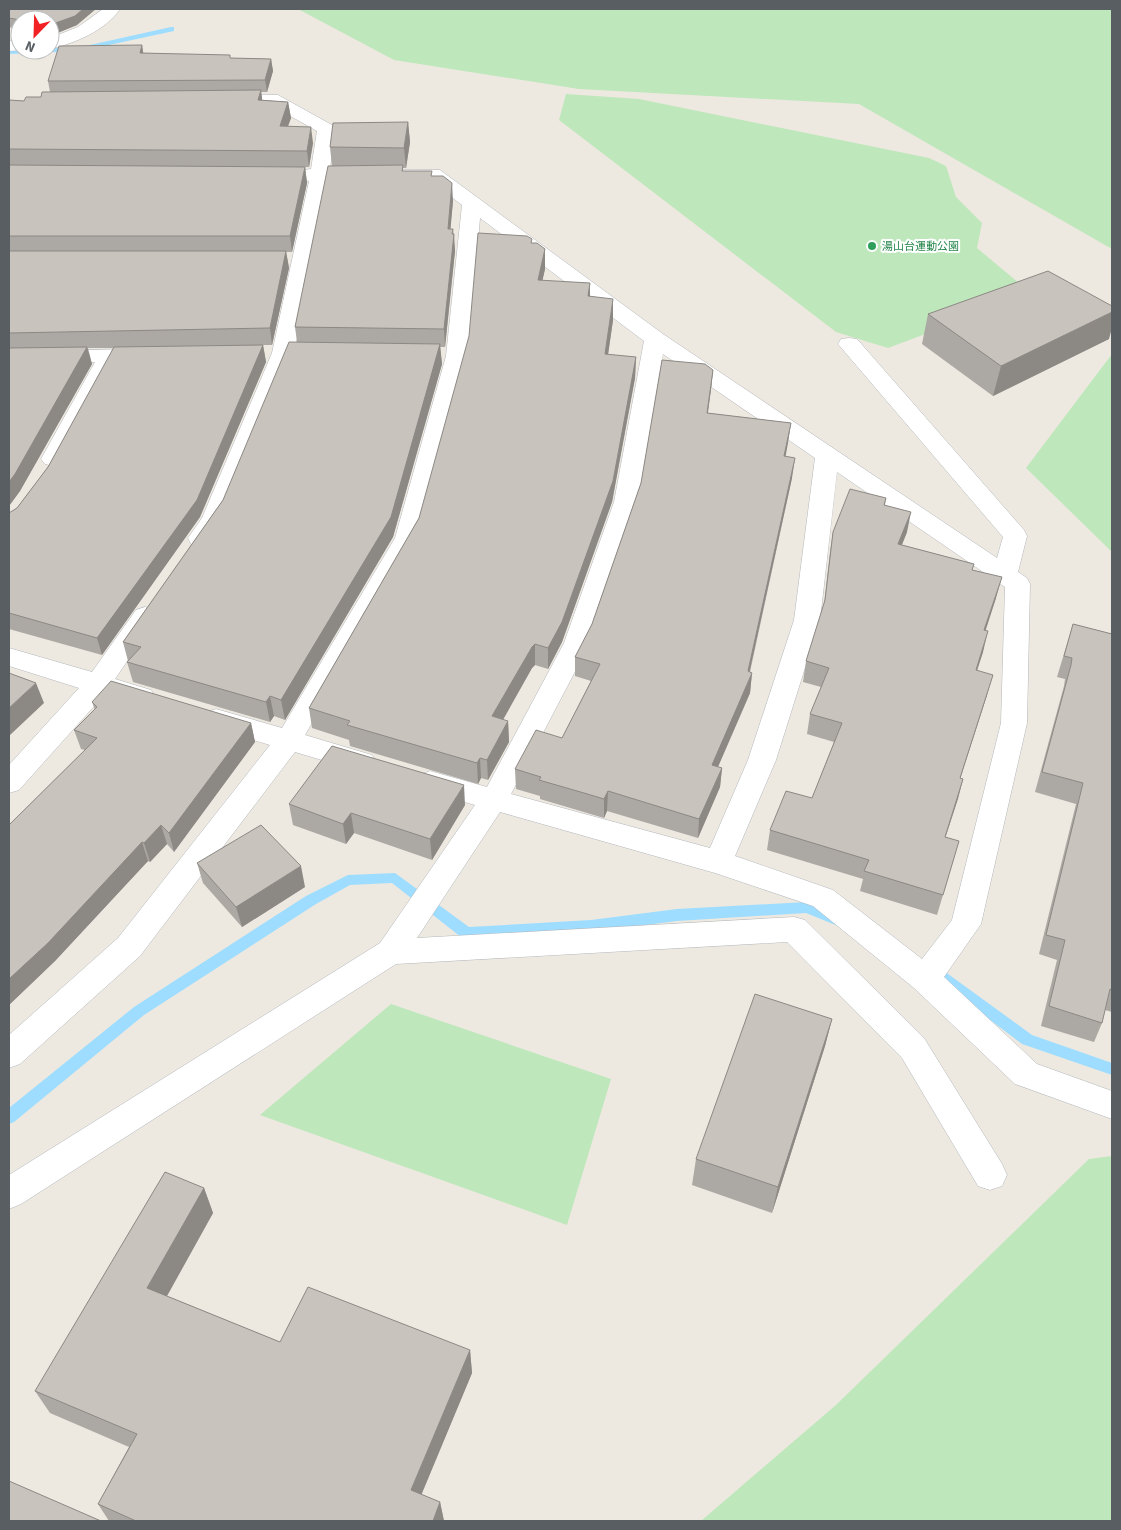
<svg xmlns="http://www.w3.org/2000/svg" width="1121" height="1530" font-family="'Source Sans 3','Noto Sans JP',sans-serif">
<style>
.green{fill:#bee7bb}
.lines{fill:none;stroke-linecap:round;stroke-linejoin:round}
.stream{fill:#9eddff;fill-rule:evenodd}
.street-casing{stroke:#b3b7bc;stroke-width:1}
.street{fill:#fff;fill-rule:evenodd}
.wall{fill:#aca8a3}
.shaded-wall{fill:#8c8884}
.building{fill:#c8c3bd;stroke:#8c8884}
.leisure-dot{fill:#2e9e5b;stroke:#fff;stroke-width:2}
.labels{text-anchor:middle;stroke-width:4;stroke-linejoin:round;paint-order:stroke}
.far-leisure-label{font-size:11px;fill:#27864d;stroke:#fff;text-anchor:start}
</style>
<rect width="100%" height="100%" fill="#ede9e0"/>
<path class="green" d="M298,9H1112V249L859,104L579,89L394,60Z
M566,94L639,99L929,158L946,166L956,197L982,223L977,248L1032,294L888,348L836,332L559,120Z
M1112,354V552L1026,468Z
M391,1004L611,1079L567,1225L260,1115Z
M1112,1156V1521H701L836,1405L1089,1159Z"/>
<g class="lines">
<path class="stream" d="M171,27H174V31L81,51L9,54V50H50V48L81,47Z
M395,873L469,927L591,920L677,909L807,902L843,916L845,920L843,924L838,926L806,913L677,921L591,932L466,939L461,937L392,883L350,885L316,904L144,1015L14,1122L9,1124V1108L134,1007L306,896L348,875Z
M933,963L1032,1035L1112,1063V1075L1022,1044L928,973L926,969L928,965Z"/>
<defs>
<path id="street" d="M103,9H120C105,31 75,43 50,49V38L78,27Z
M9,41H20V50H24L9,51Z
M225,94L278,95L332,125L335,129L330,169L440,170L663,334L997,558L1003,537L838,344L841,339L849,338L857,339L1024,530L1027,536L1018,572L1027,578L1030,584L1027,723L981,924L944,977L1037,1064L1112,1091V1119L1015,1084L914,988L813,906L715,873L500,812L417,938L794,917L805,920L924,1038L1002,1164L1007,1175L1002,1186L990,1190L978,1186L902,1058L787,942L396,964L21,1204L9,1209V1175L380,943L475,805L420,789L416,782L420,775L430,771L487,787L564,643L614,502L644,341L480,218L468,356L419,538L305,735L372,755L376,762L372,769L362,772L295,752L140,956L20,1064L9,1068V1035L118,938L270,745L207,726L203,719L207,712L216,709L282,728L395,538L446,356L462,205L429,180L328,181L294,353L225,520C216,534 210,549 191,544L188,538L202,518L272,353L309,181L296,179L294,175L296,171L311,169L317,131L269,104L219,103L216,99L219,95ZM663,354L815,458L794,620L748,760L710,848L511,794L590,643L638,502ZM837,472L1005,587L1001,723L952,920L922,959L833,890L735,856L776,760L820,620Z
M146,349L154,350L157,355L154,360L117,362L61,464L53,466L45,464L41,459L95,362L9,363V351Z
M145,607L154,610L158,616L115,679L151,690L155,697L151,704L142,707L104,695L19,790L9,793V765L79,688L9,666V648L92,672L136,610Z"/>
</defs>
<use href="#street" class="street-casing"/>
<use href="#street" class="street"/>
</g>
<path class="wall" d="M9,9L77,25L50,36V20H20V30L9,27Z
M142,45L143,53L231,58L271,59L273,71L267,92H261L262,100L288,102L291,118L288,126L313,143L309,167H305L307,183L292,252H286L289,268L272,345H263L266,362L200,517L102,655L9,629V513L17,508L48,467L114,348H88L92,364L20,491L9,506V100L24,101L41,97L50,92L48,81Z
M408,122L410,142L406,168H403V171L432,176L453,201L450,229L453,234L455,251L445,347H440L442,364L393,537L285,720L274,716L270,722L133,682L127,662L128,661L123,642L223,500L297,342L295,327L332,166L330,147Z
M532,243L545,249V269L542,281L590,283V297L613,320L608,355L636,357L635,378L612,502L562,642L548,669L535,665L532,668L503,720L508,721L509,742L488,780L481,778L478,784L350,746L349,740L312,728L309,708L419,518Z
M928,314L1109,339L993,396L922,344Z
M713,370L711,389L708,413L791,423L785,456L792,478L750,672L752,673L750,693L718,767L722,768L720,787L698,838L607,811L604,818L540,799V796L516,789L515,769L562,738L591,681L575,676V657L592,624L641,483Z
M886,498L885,505L907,532L902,545L974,564L972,570L996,598L985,630L983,652L977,671L987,695L960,778L963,779L945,837L959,841L937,915L860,891L863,879L767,850L770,830L812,798L834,742L807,734L810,714L821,687L803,682L806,661L824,605L830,552L833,532Z
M1073,624L1112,634V1012L1105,1010L1102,1023L1094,1042L1041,1026L1057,960L1039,954L1076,804L1035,792L1064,686L1065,679L1057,677Z
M92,702L251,723L255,742L174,852L167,844L150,862L148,861L55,961L9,1005V825L85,750L81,749L74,730L95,710Z
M289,804L465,805L432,860L354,833L346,844L293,825Z
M197,863L305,887L242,927L203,883Z
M832,1019L825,1046L772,1213L692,1185L696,1159Z
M204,1188L213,1213L167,1296L280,1342L470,1350L472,1373L421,1495L440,1502L444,1521H109L98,1504L129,1447L50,1413L35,1391Z"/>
<path class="shaded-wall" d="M83,9H96L77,25L50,36V25Z
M142,45L144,58L140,53Z
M271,59L273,71L267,92L265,80Z
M261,90L263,106L258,100Z
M288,102L291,118L282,142L280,126Z
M408,122L410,142L406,168L404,148Z
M311,127L313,143L309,167L307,151Z
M305,167L307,183L292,252L290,236Z
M452,183L453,201L449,246L448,229Z
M453,229L454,240V234L455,251L445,347L444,329Z
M545,249V269L538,301V280Z
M286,251L289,268L272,345L270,328Z
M590,283V304L588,296Z
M613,299V320L605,375V354Z
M1112,312V328L1109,339L993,396L1001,366Z
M440,344L442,364L393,537L285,720L281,700Z
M263,345L266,362L200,517L102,655L97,638Z
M87,347L92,364L20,491L9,506V482Z
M636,357L635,378L612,502L562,642L548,669V648Z
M713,370L711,389L705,432L707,413Z
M791,423L788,443L782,476L784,456Z
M795,458L792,478L746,687L752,673L750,693L710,785L712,765L748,671Z
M911,512L907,532L894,564L898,544Z
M1002,577L996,598L979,651L984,630Z
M988,631L983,652L970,691L976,670Z
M535,644V665L532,668L493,737L492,716L532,647Z
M993,675L987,695L954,798L960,778Z
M36,683L44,703L9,736V708Z
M270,696L274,716L270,722L266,702Z
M508,721L509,742L488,780L487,760Z
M251,723L255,742L174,852L169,833Z
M480,758L481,778L478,784L477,763Z
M722,768L720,787L698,838L699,819Z
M963,779L958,799L939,857L945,837Z
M464,785L465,805L432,860L430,839Z
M608,791L607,811L604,818V799Z
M351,813L354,833L346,844L343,824Z
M161,825L167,844L150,862L144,843Z
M142,842L148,861L55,961L9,1005V979Z
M301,866L305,887L242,927L236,907Z
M832,1019L825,1046L772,1213L778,1187Z
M204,1188L213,1213L158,1312L147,1288Z
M470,1350L472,1373L415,1510L411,1490Z
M440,1502L444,1521H433Z"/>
<path class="building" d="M9,9H83L75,16L50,25V20H20L9,18Z
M142,45L140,53L230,55V58L271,59L265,80L48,81L59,46Z
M261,90L258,100L288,102L280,126L311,127L307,151L9,149V100L24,101L26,97H41L42,92Z
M408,122L404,148L330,147L333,123Z
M9,165L305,167L290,236H9Z
M403,165L402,171H432L431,176H443L452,183L448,229H453L452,234H454L444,329L295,327L328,166Z
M478,233L527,236L532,239L531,243H537L545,249L538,280L590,283L588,296L613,299L605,354L636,357L613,481L562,622L548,648L535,644L532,647L492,716L508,721L487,760L480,758L477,763L347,725L350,721L309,708L419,518L469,336Z
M9,251H286L270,328L9,333Z
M1048,271L1112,306V312L1001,366L928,314Z
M289,342L440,344L391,517L281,700L270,696L266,702L127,662L141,647L123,642L223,500Z
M263,345L197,500L97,638L9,613V513L17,508L48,467L114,347Z
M87,347L15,474L9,482V348Z
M662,360L705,364L713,370L707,413L791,423L784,456L795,458L748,671L752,673L712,765L722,768L699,819L608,791L604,799L584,793L539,780L541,777L515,769L536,730L562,738L600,664L575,657L592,624L641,483Z
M850,489L886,498L884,505L911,512L898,544L974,564L972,570L1002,577L984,630L988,631L976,670L993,675L960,778L963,779L945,837L959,841L943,895L864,871L869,860L770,830L786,791L812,798L842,723L810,714L829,668L806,661L825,600L833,532Z
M1073,624L1112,634V990L1110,989L1102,1023L1049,1006L1065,940L1046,935L1083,783L1042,772L1071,665L1072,658L1064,656Z
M9,673L36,683L9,708Z
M111,681L251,723L169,833L161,825L144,843L142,842L48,943L9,979V825L97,738L74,730L97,707L92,702Z
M332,746L464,785L430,839L351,813L343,824L289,804Z
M261,825L301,866L236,907L197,863Z
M755,994L832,1019L778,1187L696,1159Z
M165,1172L204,1188L147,1288L280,1342L308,1287L470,1350L411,1490L440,1502L433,1521H136L98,1504L137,1434L35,1391Z
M9,1481L101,1521H9Z"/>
<circle class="leisure-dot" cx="872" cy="246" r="5"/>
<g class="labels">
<g class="far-leisure-label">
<text x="882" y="250">湯山台運動公園</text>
</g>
</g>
<rect width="1121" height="1530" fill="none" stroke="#595e62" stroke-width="20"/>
<g transform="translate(35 35) rotate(203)"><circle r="24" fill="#ffffff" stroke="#bdbfc0"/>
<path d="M0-4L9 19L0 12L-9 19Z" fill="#f22123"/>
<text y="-8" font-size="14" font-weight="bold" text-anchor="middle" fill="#595e62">N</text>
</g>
</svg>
